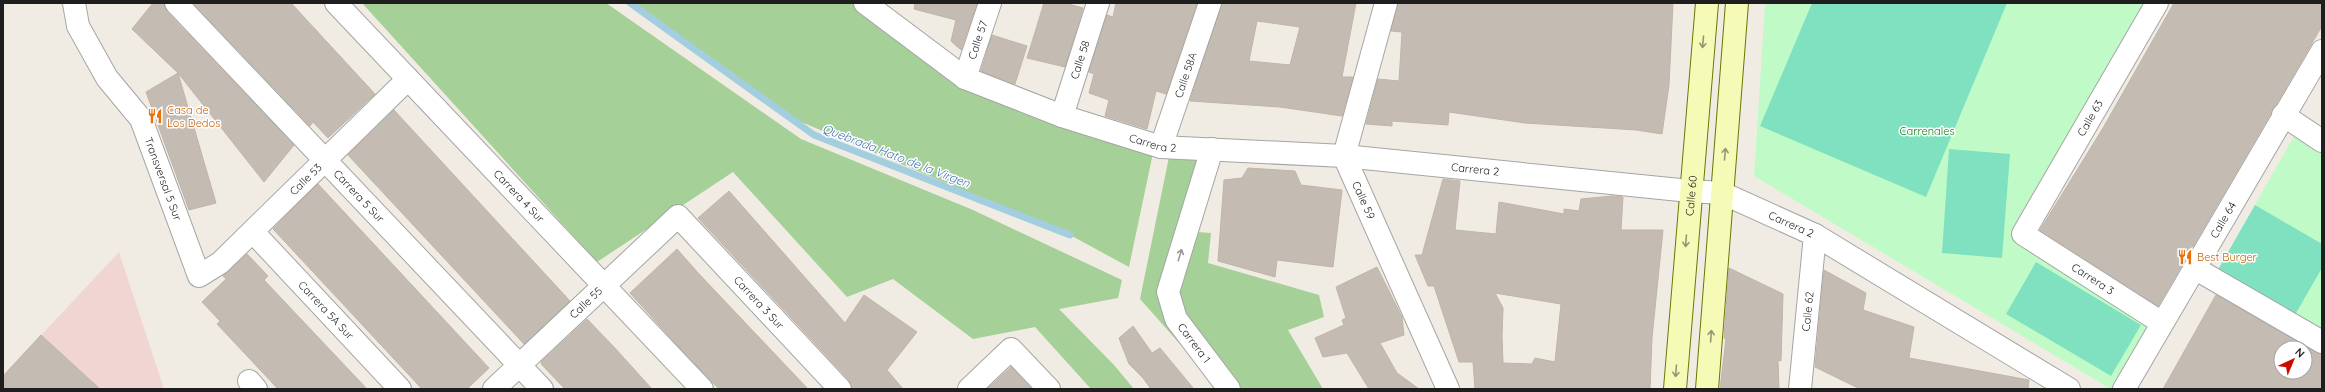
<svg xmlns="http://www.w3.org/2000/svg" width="2325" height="392" font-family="Quicksand,sans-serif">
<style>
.commercial{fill:#f1d5d3}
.forest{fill:#a5d097}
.park{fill:#c0fbc7}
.pitch{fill:#7fe1c0}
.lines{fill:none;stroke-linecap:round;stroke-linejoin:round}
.stream{stroke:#a3cedf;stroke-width:7}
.building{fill:#c4bcb3;stroke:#c2b4a6;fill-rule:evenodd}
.minor-casing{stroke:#a5a5a5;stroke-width:24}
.tertiary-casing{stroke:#a5a5a5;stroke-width:24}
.secondary-casing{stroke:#677901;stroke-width:24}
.minor{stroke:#fff;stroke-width:22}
.tertiary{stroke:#fff;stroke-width:22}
.secondary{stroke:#f5fbb6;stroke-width:22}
.oneway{stroke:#949872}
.oneway2{stroke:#9a9a9a}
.labels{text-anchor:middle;stroke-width:3;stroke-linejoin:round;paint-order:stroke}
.street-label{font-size:11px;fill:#1e1e1e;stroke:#fff}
.food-label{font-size:11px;fill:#c56008;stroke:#fff;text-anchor:start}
.park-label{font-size:11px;fill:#088118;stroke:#fff}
.water-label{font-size:12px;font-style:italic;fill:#4777b1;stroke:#fff}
</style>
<rect width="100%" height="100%" fill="#f0ece4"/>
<path class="commercial" d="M119,252L164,389H3V376Z"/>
<path class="forest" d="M362,3H606L801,139L973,210L1122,280L1118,298L1059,309L1114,365L1134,389H1091L1035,327L973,339L893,279L847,297L733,172L597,262Z
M627,3H855L949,76L1153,153L1129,267L1070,235L787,116Z
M1169,157L1199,159L1183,231L1211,233L1208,263L1319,295L1324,317L1288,330L1323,389H1220L1140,299Z"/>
<path class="park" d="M1765,3H2151L2013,236L2156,322L2116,389H2111L1754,176Z
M2294,136L2322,151V337L2215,275Z"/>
<path class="pitch" d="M1812,3H2007L1926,197L1760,126Z
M1949,149L2010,154L2002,258L1942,253Z
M2255,205L2322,244V268L2292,320L2215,275Z
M2036,262L2141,325L2111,376L2006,314Z"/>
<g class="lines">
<path class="stream" d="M630,3L814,135L1070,235"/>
</g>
<path class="building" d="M153,3H164L167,12L294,145L264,182L178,73L132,29Z
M193,3H291L375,94L328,138L313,122L310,126Z
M915,3H977L961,50L951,41L956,20L914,9Z
M1044,3H1065L1083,8L1065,67L1027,58Z
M1116,3H1197L1166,94L1156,91L1147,129L1105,116L1109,100L1089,93L1094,74L1089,72L1107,15L1113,17Z
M1222,3H1356L1342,77H1353L1342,116L1280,107L1190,101ZM1257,21L1300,27L1290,65L1249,61Z
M1398,3H1673L1669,85L1662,134L1636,130L1525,123L1449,112L1448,125L1392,121V126L1366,124L1378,79L1399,81L1402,32L1391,31Z
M2174,3H2322V26L2158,306L2040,230L2103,128Z
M992,35L1027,46L1015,84L981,71Z
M178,73L216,203L189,210L146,92Z
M394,110L570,301L524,344L348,155Z
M1248,168L1295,171L1301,185L1342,190L1333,267L1277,260L1275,277L1218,261L1224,180L1242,178Z
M1443,179L1460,181L1455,230L1496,234L1499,202L1564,214V209L1579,211L1581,199L1612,196L1623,197L1621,230H1663L1652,338L1650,389H1475L1473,362H1459L1434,286H1428L1415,255H1422ZM1495,293L1561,304L1555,362L1535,358L1532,364L1503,363L1502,336L1503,308Z
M318,184L489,368L467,389H422L273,229Z
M729,191L845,323L864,295L917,332L887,370L903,389H852L849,380L698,218Z
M677,249L700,275L808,389H719L679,347L630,293Z
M247,254L268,276L264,280L367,389H278L217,324L220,321L202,302L226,279L223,276Z
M1377,267L1402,317L1404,335L1380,343L1397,373L1419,389H1369L1347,353L1323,357L1315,338L1344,325L1342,320L1346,318L1336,287Z
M1729,268L1783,294L1781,361L1778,360L1779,389H1720L1726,339L1724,338Z
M1824,270L1866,293L1863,310L1914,327L1909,358L2029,380L2028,389H1860L1815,367Z
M2216,295L2322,355V389H2163ZM2281,348H2305V372H2281Z
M587,319L614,347L652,389H565L542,365L541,362Z
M1133,326L1152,353L1160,348L1194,389H1151L1143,378L1129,364L1119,338Z
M41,335L100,389H3V376Z
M1011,367L1032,389H987Z"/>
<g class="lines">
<defs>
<g id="minor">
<path id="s1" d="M74,3L78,26L107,78L141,119L199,276L220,263L408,79"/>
<path id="s2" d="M176,3L542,389"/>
<path id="s3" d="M336,3L702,389"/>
<path id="s4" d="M865,3L965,78L1062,116L1161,147L1344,156L1690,191"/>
<path id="s5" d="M1386,3L1344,156L1448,389"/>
<path id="s6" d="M2157,3L2023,234L2162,323"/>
<path id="s7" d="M965,78L990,3"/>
<path d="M2283,115L2322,141"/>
<path id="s8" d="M1062,116L1098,3"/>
<path id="s9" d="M1161,147L1210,3"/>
<path id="s10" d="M1212,149L1168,292L1176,319L1229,389"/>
<path id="s11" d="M253,232L400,389"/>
<path d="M2196,269L2322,342"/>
<path d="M249,381L256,389"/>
<path id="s12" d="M494,389L678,216L840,389"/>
<path d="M969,389L1011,349L1049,389"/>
<path id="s13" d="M1800,389L1815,235"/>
<path id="s14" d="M2124,389L2322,51"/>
</g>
<g id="tertiary">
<path id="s15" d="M1690,191L1722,193L1815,235L2069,389"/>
</g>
<g id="secondary">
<path id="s16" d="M1675,389L1707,3"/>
<path d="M1707,389L1737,3"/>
</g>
</defs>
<use href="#minor" class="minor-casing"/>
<use href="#tertiary" class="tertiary-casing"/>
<use href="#secondary" class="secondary-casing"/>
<use href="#minor" class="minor"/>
<use href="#tertiary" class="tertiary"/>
<use href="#secondary" class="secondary"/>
</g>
<defs><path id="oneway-shaft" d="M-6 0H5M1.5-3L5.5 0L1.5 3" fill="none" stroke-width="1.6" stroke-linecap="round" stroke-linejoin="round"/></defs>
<g class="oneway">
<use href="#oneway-shaft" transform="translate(1703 42) rotate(95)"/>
<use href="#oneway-shaft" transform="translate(1725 154) rotate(-85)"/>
<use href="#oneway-shaft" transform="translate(1686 241) rotate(94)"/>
<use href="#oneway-shaft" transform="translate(1711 336) rotate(-86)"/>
<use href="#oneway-shaft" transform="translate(1676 371) rotate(94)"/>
</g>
<use class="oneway2" href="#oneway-shaft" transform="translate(1180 255) rotate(-73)"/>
<defs>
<symbol id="restaurant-bare" viewBox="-9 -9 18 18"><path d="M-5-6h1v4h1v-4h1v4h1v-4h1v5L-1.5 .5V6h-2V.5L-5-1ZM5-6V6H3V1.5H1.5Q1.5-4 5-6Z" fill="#e8710a" stroke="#fff" stroke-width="2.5" paint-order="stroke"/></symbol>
</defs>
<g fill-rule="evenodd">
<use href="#restaurant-bare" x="144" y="105" width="22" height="22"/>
<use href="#restaurant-bare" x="2174" y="246" width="22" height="22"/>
</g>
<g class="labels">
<g class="street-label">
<text dy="4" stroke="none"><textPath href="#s7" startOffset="40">Calle 57</textPath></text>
<text dy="4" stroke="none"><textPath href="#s8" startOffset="59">Calle 58</textPath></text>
<text dy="4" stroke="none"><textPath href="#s9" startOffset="76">Calle 58A</textPath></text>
<text transform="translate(2090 118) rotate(-60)" y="4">Calle 63</text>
<text dy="4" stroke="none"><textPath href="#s4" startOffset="324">Carrera 2</textPath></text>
<text dy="4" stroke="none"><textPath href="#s4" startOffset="648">Carrera 2</textPath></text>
<text dy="4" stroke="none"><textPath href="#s1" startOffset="200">Transversal 5 Sur</textPath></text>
<text dy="4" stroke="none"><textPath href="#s1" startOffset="448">Calle 53</textPath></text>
<text dy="4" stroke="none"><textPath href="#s2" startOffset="266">Carrera 5 Sur</textPath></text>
<text dy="4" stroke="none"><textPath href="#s3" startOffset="266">Carrera 4 Sur</textPath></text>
<text dy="4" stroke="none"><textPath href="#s16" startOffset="194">Calle 60</textPath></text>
<text dy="4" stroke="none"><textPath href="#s5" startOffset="207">Calle 59</textPath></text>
<text dy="4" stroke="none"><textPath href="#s14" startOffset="196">Calle 64</textPath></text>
<text dy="4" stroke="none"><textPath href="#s15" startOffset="108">Carrera 2</textPath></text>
<text dy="4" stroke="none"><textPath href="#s6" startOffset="350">Carrera 3</textPath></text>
<text dy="4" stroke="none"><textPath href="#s12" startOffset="126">Calle 55</textPath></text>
<text dy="4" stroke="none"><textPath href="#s12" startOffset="371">Carrera 3 Sur</textPath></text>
<text dy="4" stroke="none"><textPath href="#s11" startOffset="107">Carrera 5A Sur</textPath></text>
<text dy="4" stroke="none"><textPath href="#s13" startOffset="78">Calle 62</textPath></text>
<text dy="4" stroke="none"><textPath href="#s10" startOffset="208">Carrera 1</textPath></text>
</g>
<g class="food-label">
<text x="167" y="114">Casa de<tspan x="167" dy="13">Los Dedos</tspan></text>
<text x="2197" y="261">Best Burger</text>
</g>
<g class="park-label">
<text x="1927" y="135">Carrenales</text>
</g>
<g class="water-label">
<text transform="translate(896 156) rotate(21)" y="4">Quebrada Hato de la Virgen</text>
</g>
</g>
<rect width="2325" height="392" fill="none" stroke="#1e1e1e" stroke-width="8"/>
<g transform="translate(2293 360) rotate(44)"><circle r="19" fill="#ffffff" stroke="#a5a5a5"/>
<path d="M0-3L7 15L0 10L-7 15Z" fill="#cd0a00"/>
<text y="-6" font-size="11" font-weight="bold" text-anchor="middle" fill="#1e1e1e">N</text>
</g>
</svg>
